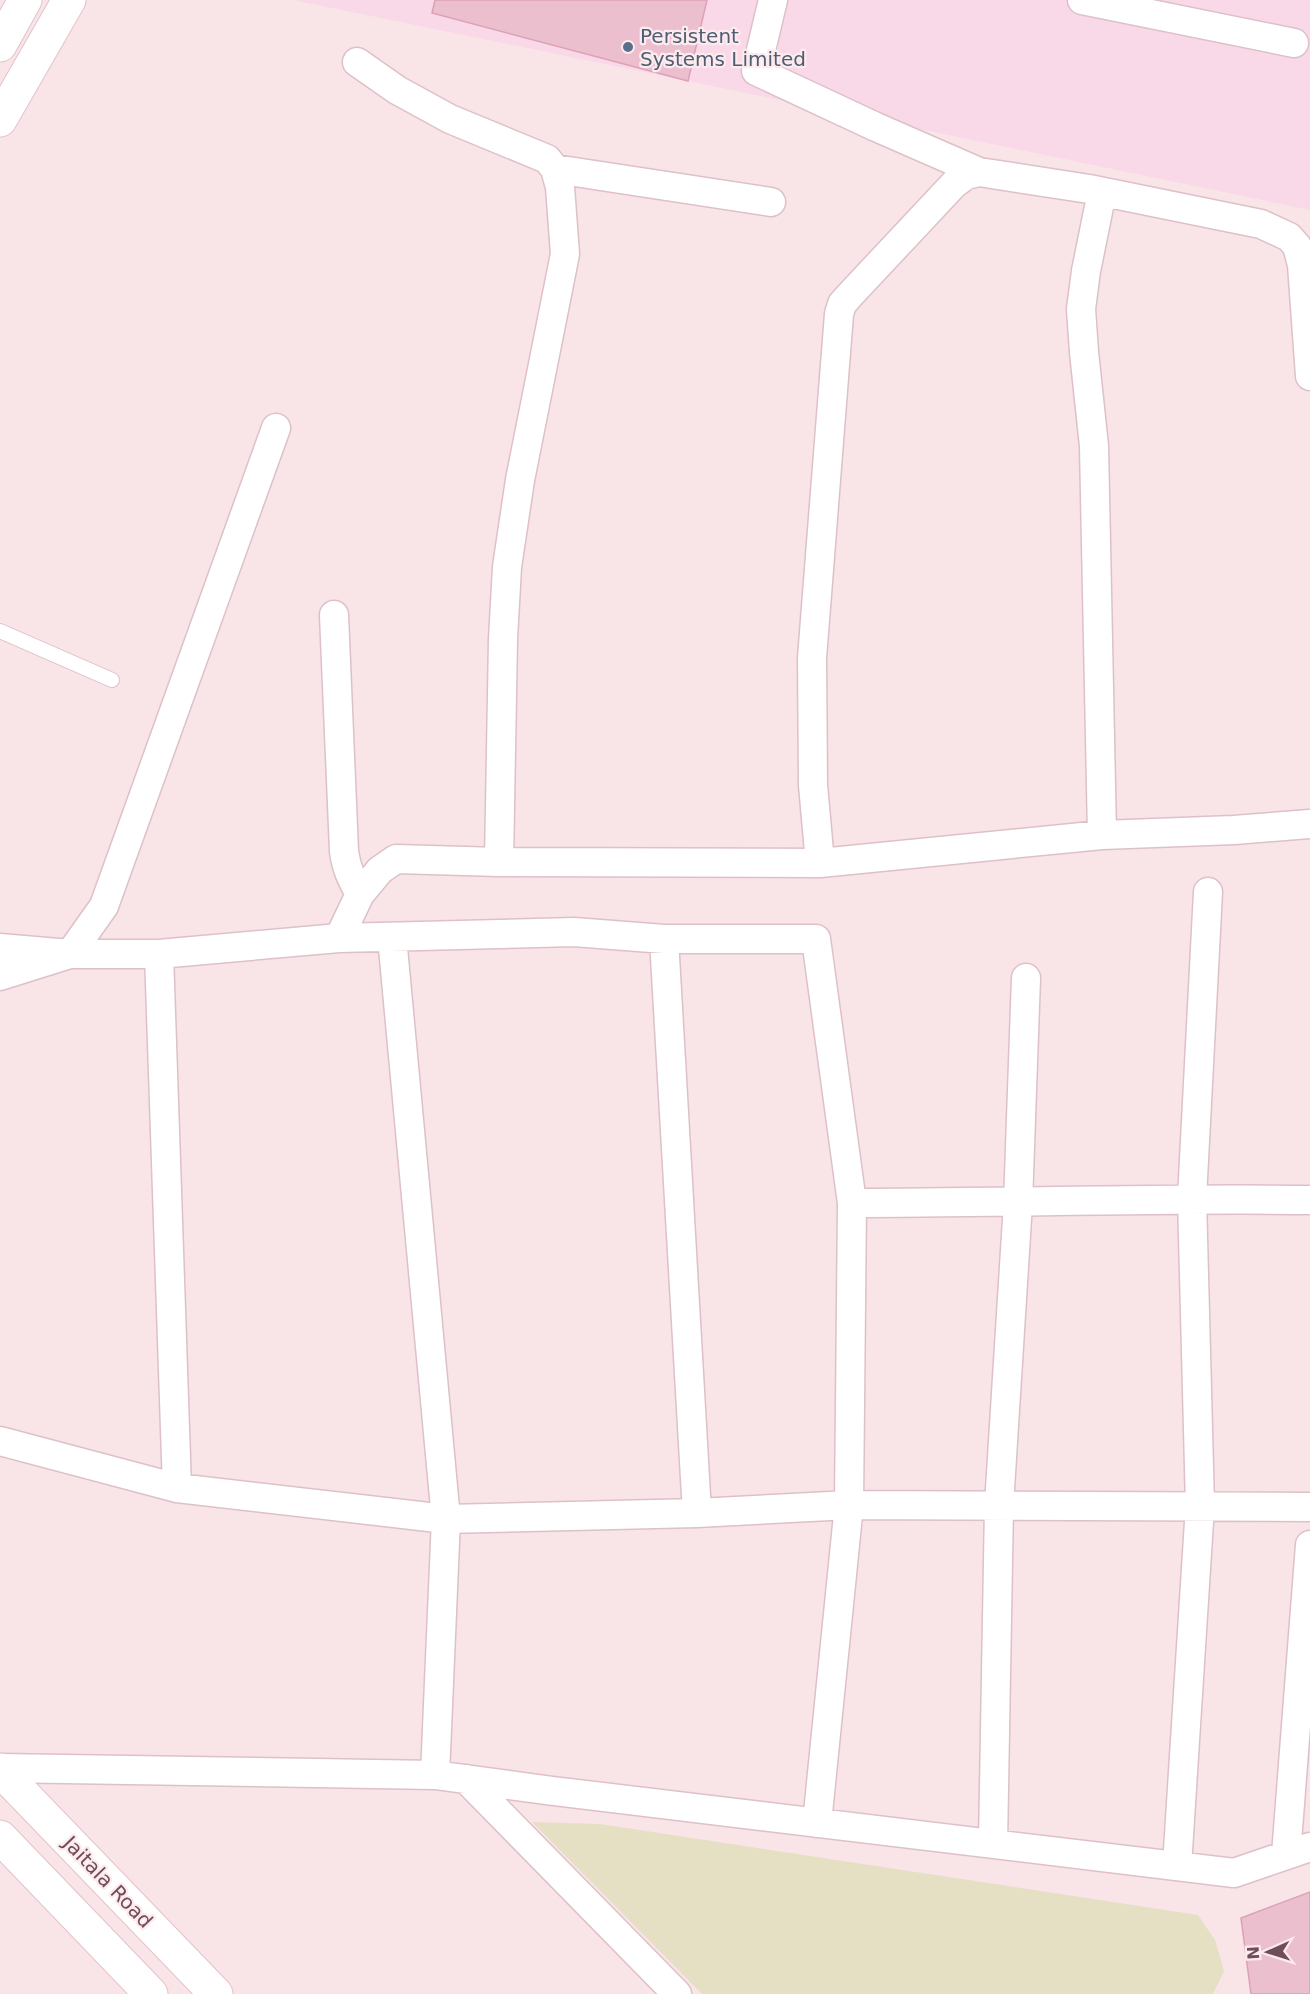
<svg xmlns="http://www.w3.org/2000/svg" width="1310" height="1994" font-family="'DejaVu Sans',sans-serif">
<style>
.commercial{fill:#f9d9e7}
.green{fill:#e5e0c4}
.building{fill:#ecbfcf;stroke:#dda1b7;stroke-width:1.5}
.lines{fill:none;stroke-linecap:round;stroke-linejoin:round}
.lane-casing{stroke:#ddc1c9;stroke-width:16}
.street-casing{stroke:#ddc1c9;stroke-width:31}
.secondary-casing{stroke:#e3c2cb;stroke-width:35}
.lane{stroke:#fff;stroke-width:14}
.street{stroke:#fff;stroke-width:28}
.secondary{stroke:#fff;stroke-width:33}
.service-dot{fill:#5c6f8a;stroke:#fdeaed;stroke-width:2}
.labels{text-anchor:middle;stroke-width:4.5;stroke-linejoin:round;paint-order:stroke}
.service-label{font-size:20px;fill:#4e5e75;stroke:#fdeaed;text-anchor:start}
.street-label{font-size:20px;fill:#6f4d5a;stroke:#fdeaed}
</style>
<rect width="100%" height="100%" fill="#f9e4e7"/>
<path class="commercial" d="M293,0H1310V210L688,81Z"/>
<path class="green" d="M532,1822L600,1824L1198,1915L1215,1940L1224,1971L1213,1994H702Z"/>
<path class="building" d="M435,0H707L688,81L432,13Z
M1310,1892V1994H1251L1241,1918Z"/>
<g class="lines">
<defs>
<path id="lane" d="M0,631L112,680"/>
<path id="street" d="M773,0L756,71L876,127L979,172
M1082,0L1294,43
M357,62L397,90L450,119L547,159L555,169L560,187L565,254L520,480L507,567L503,639L499,862
M555,169L771,202
M1102,192L1086,271L1081,309L1084,352L1094,446L1102,835
M334,615L344,851C346,868 352,880 360,894
M820,863L813,785L812,658L839,314L842,304L849,296L954,184L966,175L979,172L1089,189L1261,224L1289,237L1297,246L1302,265L1310,376
M392,937L446,1519L697,1513L664,939
M339,938L360,894L380,870L396,859L499,862L820,863L1102,835L1234,830L1310,824
M0,948L70,954H159L339,938L574,932L664,939H816L852,1203C1005,1203 1157,1198 1310,1200
M0,976L70,954L104,906L276,428
M0,1441L177,1488L159,954
M177,1488L446,1519L435,1775
M697,1513L849,1505L1310,1507
M0,1768L435,1775L553,1791L1234,1873L1310,1847
M466,1779L677,1994
M817,1823L849,1505L852,1203
M993,1844L999,1505L1018,1203L1026,978
M1286,1855L1310,1545
M1177,1866L1200,1506L1192,1198L1208,892"/>
<path id="secondary" d="M0,45L25,0
M0,120L69,0
M0,1770L216,1994
M0,1837L151,1994"/>
</defs>
<use href="#lane" class="lane-casing"/>
<use href="#street" class="street-casing"/>
<use href="#secondary" class="secondary-casing"/>
<use href="#lane" class="lane"/>
<use href="#street" class="street"/>
<use href="#secondary" class="secondary"/>
</g>
<circle class="service-dot" cx="628" cy="47" r="6"/>
<g class="labels">
<g class="service-label">
<text x="640" y="43">Persistent<tspan x="640" dy="23">Systems Limited</tspan></text>
</g>
<g class="street-label">
<text transform="translate(108 1882) rotate(46)" y="7">Jaitala Road</text>
</g>
</g>
<g transform="translate(1268 1952) rotate(267)" stroke="#fdeaed" stroke-width="4.5" paint-order="stroke">
<path d="M0-4.5L10 22L0 15L-10 22Z" fill="#6f4d5a"/>
<text y="-9" font-size="16" font-weight="bold" text-anchor="middle" fill="#6f4d5a">N</text>
</g>
</svg>
